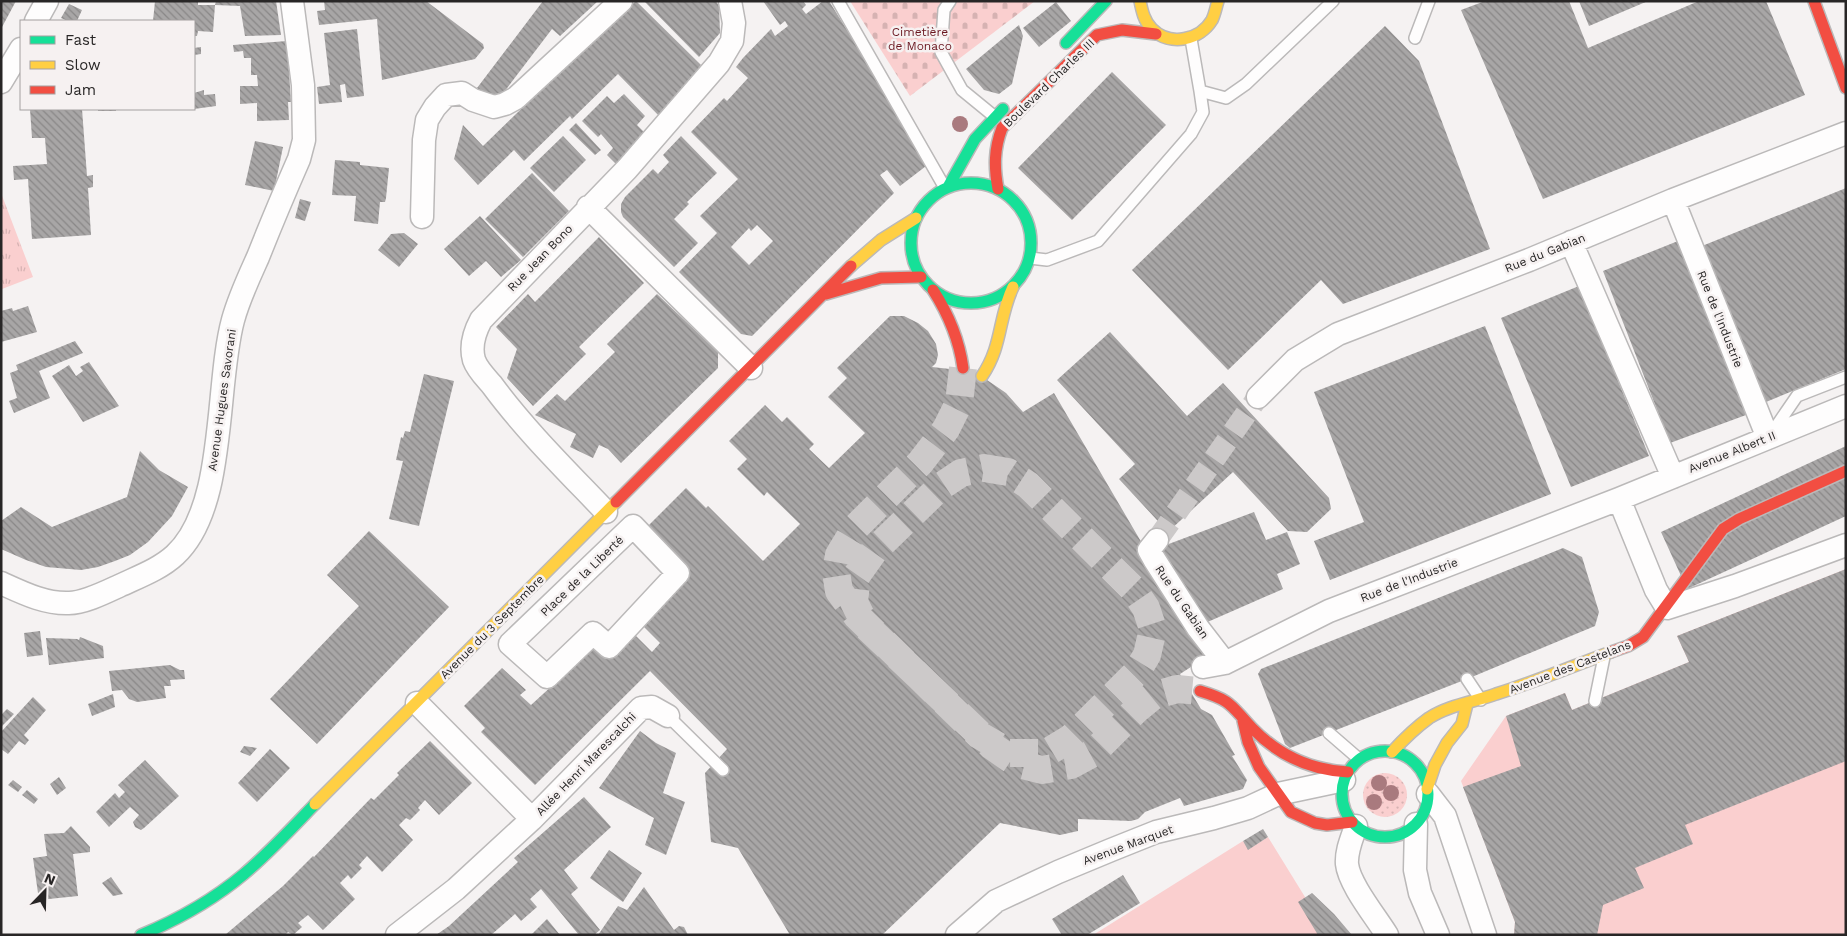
<svg xmlns="http://www.w3.org/2000/svg" width="1847" height="936" font-family="'Work Sans',sans-serif">
<style>
.grass{fill:url(#grass-dots)}
.cemetery{fill:url(#cemetery-stones)}
.park{fill:url(#park-tufts)}
.pitch{fill:#facfcf}
.building{fill:url(#building-back-hatch);fill-rule:evenodd}
.lines{fill:none;stroke-linecap:round;stroke-linejoin:round}
.street-tunnel{stroke:#ccc9c9;stroke-width:22;stroke-dasharray:22 11;stroke-linecap:butt}
.secondary-tunnel{stroke:#ccc9c9;stroke-width:28;stroke-dasharray:28 14;stroke-linecap:butt}
.lane-casing{stroke:#bbb9b9;stroke-width:14}
.street-casing{stroke:#bbb9b9;stroke-width:25}
.fast-casing{stroke:#bbb9b9;stroke-width:14}
.slow-casing{stroke:#bbb9b9;stroke-width:14}
.jam-casing{stroke:#bbb9b9;stroke-width:14}
.lane{stroke:#fefdfd;stroke-width:11}
.street{stroke:#fefdfd;stroke-width:22}
.fast{stroke:#16e098;stroke-width:11}
.slow{stroke:#ffcf43;stroke-width:11}
.jam{stroke:#f24e42;stroke-width:11}
.tree{fill:#a97a7e}
.labels{text-anchor:middle;stroke-width:5;stroke-linejoin:round;paint-order:stroke}
.park-label{font-size:12px;fill:#6a1720;stroke:#f6f1f1}
.street-label{font-size:12px;fill:#282626;stroke:#f6f1f1}
</style>
<defs>
<pattern id="grass-dots" width="8" height="8" patternUnits="userSpaceOnUse" patternTransform="scale(1.25)"><rect width="8" height="8" fill="#facfcf"/><path d="M2 2h.1M6 6h.1" fill="none" stroke="#d6b2b2" stroke-width="1.8" stroke-linecap="round"/></pattern>
<pattern id="cemetery-stones" width="16" height="16" patternUnits="userSpaceOnUse" patternTransform="scale(1.25)"><rect width="16" height="16" fill="#facfcf"/><path d="M2 7V4a2 2 0 0 1 4 0v3zM10 15v-3a2 2 0 0 1 4 0v3z" fill="#d6b2b2"/></pattern>
<pattern id="park-tufts" width="24" height="20" patternUnits="userSpaceOnUse" patternTransform="scale(1.25)"><rect width="24" height="20" fill="#facfcf"/><path d="M3 7l-1-3M5 7V3M7 7l1-3M15 17l-1-3M17 17v-4M19 17l1-3" fill="none" stroke="#d6b2b2"/></pattern>
<pattern id="building-back-hatch" width="6" height="6" patternUnits="userSpaceOnUse" patternTransform="scale(1.25)"><rect width="6" height="6" fill="#a8a6a6"/><path d="M-1 5l2 2M0 0l6 6M5-1l2 2" fill="none" stroke="#898787"/></pattern>
</defs>
<rect width="100%" height="100%" fill="#f5f2f2"/>
<path class="grass" d="M1363 795a22 22 0 1 1 44 0a22 22 0 1 1-44 0Z"/>
<path class="cemetery" d="M850,1H1035L910,96Z"/>
<path class="park" d="M1,193L33,277L2,289L1,297Z"/>
<path class="pitch" d="M1846,569V935H1514L1515,922L1461,781L1506,716L1565,693L1572,710L1689,662L1677,636Z
M1268,837L1305,897L1318,935H1093L1243,841L1249,849Z"/>
<path class="building" d="M1,1H16L1,29Z
M155,1H198V5H215L213,32L198,31L197,36H194V21H153Z
M216,1H276L281,35L245,36L240,6L215,5Z
M324,1H426L483,44L484,48L475,59L382,80L377,19L319,25L317,11L325,10Z
M543,1H598L560,36L552,29L501,96H489L477,88Z
M636,1L701,65L661,118L618,74L572,119L570,116L524,161L514,150L478,185L454,159L463,125L483,146L588,44Z
M644,1H716L719,6L720,33L699,57Z
M763,1H803L806,5L802,9L806,14L823,1H829L930,163L900,186L887,170L880,175L894,193L752,336L741,334L679,272L717,233L700,216L738,179L691,132L724,98L727,101L748,78L736,67L743,58L771,29L775,36L788,26L785,21L780,25ZM757,225L773,241L749,265L731,247L749,228L751,231Z
M1485,1H1569L1588,48L1699,1H1766L1805,95L1543,199L1461,10Z
M1579,1H1648L1589,26Z
M1056,2L1071,21L1039,47L1023,28Z
M69,4L82,10L77,21H68L61,18Z
M1019,25L1023,36L1012,84L999,94L984,90L966,69Z
M1385,26L1419,61L1490,249L1343,304L1321,280L1228,370L1132,270Z
M357,29L364,96L347,98L345,84L340,85L342,102L319,104L317,87L330,85L324,33Z
M287,41L291,102H288L289,120L257,121V103L240,104V86H258L257,75H251V58H244L243,51L234,52L233,45Z
M201,47V54L194,55V48Z
M1112,72L1166,125L1072,220L1018,168Z
M204,90V95L215,94L216,106L194,109V93Z
M624,94L645,116L637,125L646,134L618,166L607,155L613,148L601,134L598,137L582,121L607,96L614,103Z
M30,109H82L87,176L93,175V187L88,188L91,235L32,239L28,179L14,180L13,166L47,164L45,138H32Z
M98,109H116V111H98Z
M139,109H169V110H139Z
M576,123L601,150L595,155L569,130Z
M563,136L586,160L554,192L530,168Z
M681,136L717,173L687,202L689,204L674,219L698,243L674,267L623,217L621,212V204L625,197L653,169L658,174L669,162L663,155Z
M255,141L283,147L274,191L245,185Z
M335,160L360,162V165L389,168L386,198L385,202H380L378,224L354,221L356,196L332,195Z
M532,173L569,211L523,257L485,219Z
M1846,188V369L1766,402L1702,246Z
M300,199L311,202L305,221L295,218Z
M480,216L521,260L501,277L486,261L469,276L444,249Z
M404,233L418,244L399,267L378,250L391,234Z
M599,237L644,283L579,347L586,354L533,406L507,378L517,349L496,327L528,294L535,302Z
M1678,241L1746,415L1670,443L1603,271Z
M1579,286L1649,456L1571,487L1501,318Z
M657,294L718,352V368L621,463L608,449L599,445L593,458L570,447L576,434L535,415L557,394L565,401L615,352L607,344Z
M28,306L37,332L1,342V311L12,308L13,311Z
M890,316H904L918,323L928,331L936,344L938,355L936,363L932,367L950,369L987,380L1006,393L1023,412L1054,393L1208,656L1180,674L1201,709L1212,715L1235,755L1232,756L1247,780L1243,789L1184,806L1180,798L1145,812L1138,819L1131,821L1078,819V831L1060,835L1000,823L882,935H790L738,848L711,842L705,773L727,749L650,671L535,785L481,732L485,728L464,706L502,668L526,690L520,695L531,705L600,642L630,630L652,652L660,643L639,622L688,572L647,527L686,488L706,508L708,506L763,561L800,524L767,492L764,496L737,469L747,459L729,441L765,405L782,422L787,417L814,444L809,449L829,468L865,433L828,397L847,378L837,368Z
M1485,326L1551,494L1330,580L1314,541L1364,522L1314,392Z
M1110,332L1187,416L1223,383L1329,498L1331,509L1307,532L1288,531L1233,472L1168,532L1119,479L1135,464L1057,380Z
M75,341L83,353L39,371L50,398L14,413L9,401L17,398L10,373L18,370L16,365Z
M89,362L119,406L83,422L52,376L69,365L76,376L83,371L80,367Z
M424,374L454,381L419,526L389,519L403,461L396,460L401,437L403,438L405,431L410,432Z
M1846,446V516L1687,589L1661,532Z
M140,451L159,470L188,487L172,516L148,542L130,555L115,561L98,567L81,570L46,567L26,560L1,549V521L21,507L52,527L127,497Z
M1254,512L1266,540L1287,532L1300,564L1277,574L1283,589L1203,624L1158,548Z
M369,531L449,607L317,744L270,699L359,606L327,575Z
M1563,548L1582,557L1599,612L1595,626L1467,679L1290,748L1285,744L1258,674L1261,669Z
M1846,569V761L1685,825L1693,844L1635,868L1644,888L1603,905L1597,935H1514L1515,922L1463,787L1521,766L1506,716L1565,693L1572,710L1689,662L1677,636Z
M40,631L43,655L27,657L24,633Z
M80,637L103,646L104,658L49,665L46,638L77,639L79,640Z
M170,665L180,670H184L185,679L170,680L171,686H164L166,698L137,702L129,699L122,690L112,691L109,671Z
M113,694L115,707L92,716L88,704Z
M33,697L46,710L24,735L29,740L25,745L19,741L8,754L1,749V732Z
M7,709L14,714L1,727V715Z
M640,731L656,743L676,753L663,793L685,802L666,855L645,845L654,818L599,788Z
M430,741L472,783L439,815L425,800L418,808L420,810L410,820L406,818L399,825L413,840L382,872L367,856L359,865L362,868L351,879L348,875L340,883L355,899L323,930L308,915L298,923L302,927L293,935L288,932L285,935H225L283,886L313,856L314,857L371,798L374,800L399,775L397,773Z
M244,746L257,748L250,756L240,752Z
M270,749L290,768L257,802L238,783Z
M145,760L179,796L144,828L141,830L135,827L133,822L139,815L130,807L109,827L96,812L115,793L119,798L125,792L118,785Z
M59,777L66,788L57,795L50,784Z
M13,780L22,787L18,792L8,785Z
M27,790L38,799L34,804L22,795Z
M584,797L611,827L564,870L578,888L571,894L600,930L594,935H579L541,889L530,899L537,907L521,921L515,914L491,935H436L449,926L518,862L514,858Z
M71,826L90,847V852L73,854L78,896L39,900L33,858L47,856L44,834L64,833Z
M1263,829L1268,837L1248,850L1243,841Z
M609,850L642,873L623,902L590,878Z
M1123,875L1140,903L1087,935H1062L1052,919Z
M111,877L123,894L113,896L102,883Z
M644,887L674,930L679,926L684,927L688,935H598L618,906L627,910Z
M1312,893L1334,914L1352,935H1318L1298,902Z
M547,919L560,935H531Z"/>
<g class="lines">
<path class="street-tunnel" d="M1157,540L1258,397"/>
<path class="secondary-tunnel" d="M963,368L959,403L946,429L920,463L856,527L839,555L836,572L839,591L857,616L979,735L1010,753H1046L1071,738L1136,673L1147,655L1153,629L1146,608L1133,589L1028,485L1008,472L984,468L961,473L940,487L874,551L857,575L854,602L866,626L992,746L1018,764L1042,770L1071,765L1093,753L1136,710L1153,696L1177,689L1200,691"/>
<defs>
<path id="lane" d="M838,1L945,188
M950,1L944,10L941,52L962,90L995,117
M1415,38L1429,1
M1191,39L1200,91L1226,98L1246,84L1333,1
M1030,258L1047,260L1098,241L1191,134L1203,112L1200,91
M1771,434L1797,396L1846,377
M1467,679L1481,700
M1595,701L1604,657
M668,716L723,770
M1329,733L1359,759"/>
<path id="street" d="M36,21L47,1
M1,82L21,49
M1673,200L1768,438
M588,207L751,368
M422,217L424,140L427,120L435,107L446,95L462,93L473,100L494,107L505,104L516,98L621,1
M1571,242L1673,477
M1258,397L1295,360L1338,334L1529,260L1673,200L1846,133
M1619,499L1656,590L1667,608L1735,586L1846,545
M606,512C567,471 526,431 492,385C486,378 477,369 474,360C470,346 474,333 481,320L627,169L719,63L732,41L734,23L730,1
M633,526L678,573L609,647L593,633L547,677L510,644Z
M1157,540L1149,550L1154,559L1198,628L1225,663
M1,583C23,593 45,604 69,603C84,603 106,592 119,586C138,577 160,569 175,555C227,507 215,386 233,320C239,298 249,277 258,257C271,224 285,191 299,159L304,140L303,85L292,1
M1203,667L1225,663L1329,611L1619,499L1846,406
M1428,794L1445,816L1485,935
M532,819L641,708L652,707L668,716
M1416,824L1415,870L1420,893L1438,935
M1356,826C1352,838 1346,851 1347,864C1349,884 1376,917 1387,935
M397,935L456,889L532,819L417,703
M957,935L996,901L1058,872L1111,850L1156,832L1214,818L1248,808L1278,794L1344,780"/>
<path id="fast" d="M1066,43L1106,1
M911 243a60 60 0 1 1 120 0a60 60 0 1 1-120 0Z
M948,187L975,139L1003,109
M1342 794a43 43 0 1 1 86 0a43 43 0 1 1-86 0Z
M141,935C177,920 213,900 244,874C269,853 292,828 315,804"/>
<path id="slow" d="M1140,1C1142,11 1144,21 1152,29C1170,47 1200,40 1212,20C1215,14 1216,7 1218,1
M851,266L881,240L916,218
M982,376C1003,345 998,318 1013,287
M1392,752C1403,740 1415,728 1429,718C1449,705 1474,702 1496,694C1535,682 1573,666 1611,652
M1427,789L1435,765L1447,743L1462,724L1467,704
M315,804L616,502"/>
<path id="jam" d="M1814,1L1846,88
M998,189C994,167 994,149 1002,128L1097,35L1122,30L1156,34
M933,290C949,315 959,339 963,368
M826,294L881,278L921,277
M616,502L851,266
M1611,652L1628,646L1643,637L1723,529L1739,519L1846,471
M1200,691C1233,701 1230,705 1252,728C1279,756 1310,770 1348,772
M1243,721L1248,742L1259,767L1291,812L1315,823L1327,825L1352,822"/>
</defs>
<use href="#lane" class="lane-casing"/>
<use href="#street" class="street-casing"/>
<use href="#fast" class="fast-casing"/>
<use href="#slow" class="slow-casing"/>
<use href="#jam" class="jam-casing"/>
<use href="#lane" class="lane"/>
<use href="#street" class="street"/>
<use href="#fast" class="fast"/>
<use href="#slow" class="slow"/>
<use href="#jam" class="jam"/>
</g>
<g class="tree">
<circle cx="960" cy="124" r="8"/>
<circle cx="1379" cy="783" r="8"/>
<circle cx="1391" cy="793" r="8"/>
<circle cx="1374" cy="802" r="8"/>
</g>
<g class="labels">
<g class="park-label">
<text x="920" y="36">Cimetière<tspan x="920" dy="14">de Monaco</tspan></text>
</g>
<g class="street-label">
<text transform="translate(1049 83) rotate(-44)" y="4">Boulevard Charles III</text>
<text transform="translate(1545 253) rotate(-22)" y="4">Rue du Gabian</text>
<text transform="translate(540 258) rotate(-46)" y="4">Rue Jean Bono</text>
<text transform="translate(1720 319) rotate(68)" y="4">Rue de l'Industrie</text>
<text transform="translate(222 400) rotate(-82)" y="4">Avenue Hugues Savorani</text>
<text transform="translate(1732 452) rotate(-22)" y="4">Avenue Albert II</text>
<text transform="translate(582 576) rotate(-44)" y="4">Place de la Liberté</text>
<text transform="translate(1409 580) rotate(-21)" y="4">Rue de l'Industrie</text>
<text transform="translate(1182 602) rotate(56)" y="4">Rue du Gabian</text>
<text transform="translate(492 627) rotate(-45)" y="4">Avenue du 3 Septembre</text>
<text transform="translate(1570 667) rotate(-21)" y="4">Avenue des Castelans</text>
<text transform="translate(586 764) rotate(-46)" y="4">Allée Henri Marescalchi</text>
<text transform="translate(1128 845) rotate(-20)" y="4">Avenue Marquet</text>
</g>
</g>
<rect width="1847" height="936" fill="none" stroke="#282626" stroke-width="5"/>
<rect x="20" y="20" width="175" height="90" fill="#f6f1f1" stroke="#a4a0a0"/>
<rect x="30" y="36" width="25" height="8" fill="#16e098" stroke="#a4a0a0"/>
<text x="65" y="45" font-size="15" fill="#282626">Fast</text>
<rect x="30" y="61" width="25" height="8" fill="#ffcf43" stroke="#a4a0a0"/>
<text x="65" y="70" font-size="15" fill="#282626">Slow</text>
<rect x="30" y="86" width="25" height="8" fill="#f24e42" stroke="#a4a0a0"/>
<text x="65" y="95" font-size="15" fill="#282626">Jam</text>
<g transform="translate(45 891) rotate(23)" stroke="#f6f1f1" stroke-width="4" paint-order="stroke">
<path d="M0-4L9 19L0 12L-9 19Z" fill="#282626"/>
<text y="-8" font-size="14" font-weight="bold" text-anchor="middle" fill="#282626">N</text>
</g>
</svg>
